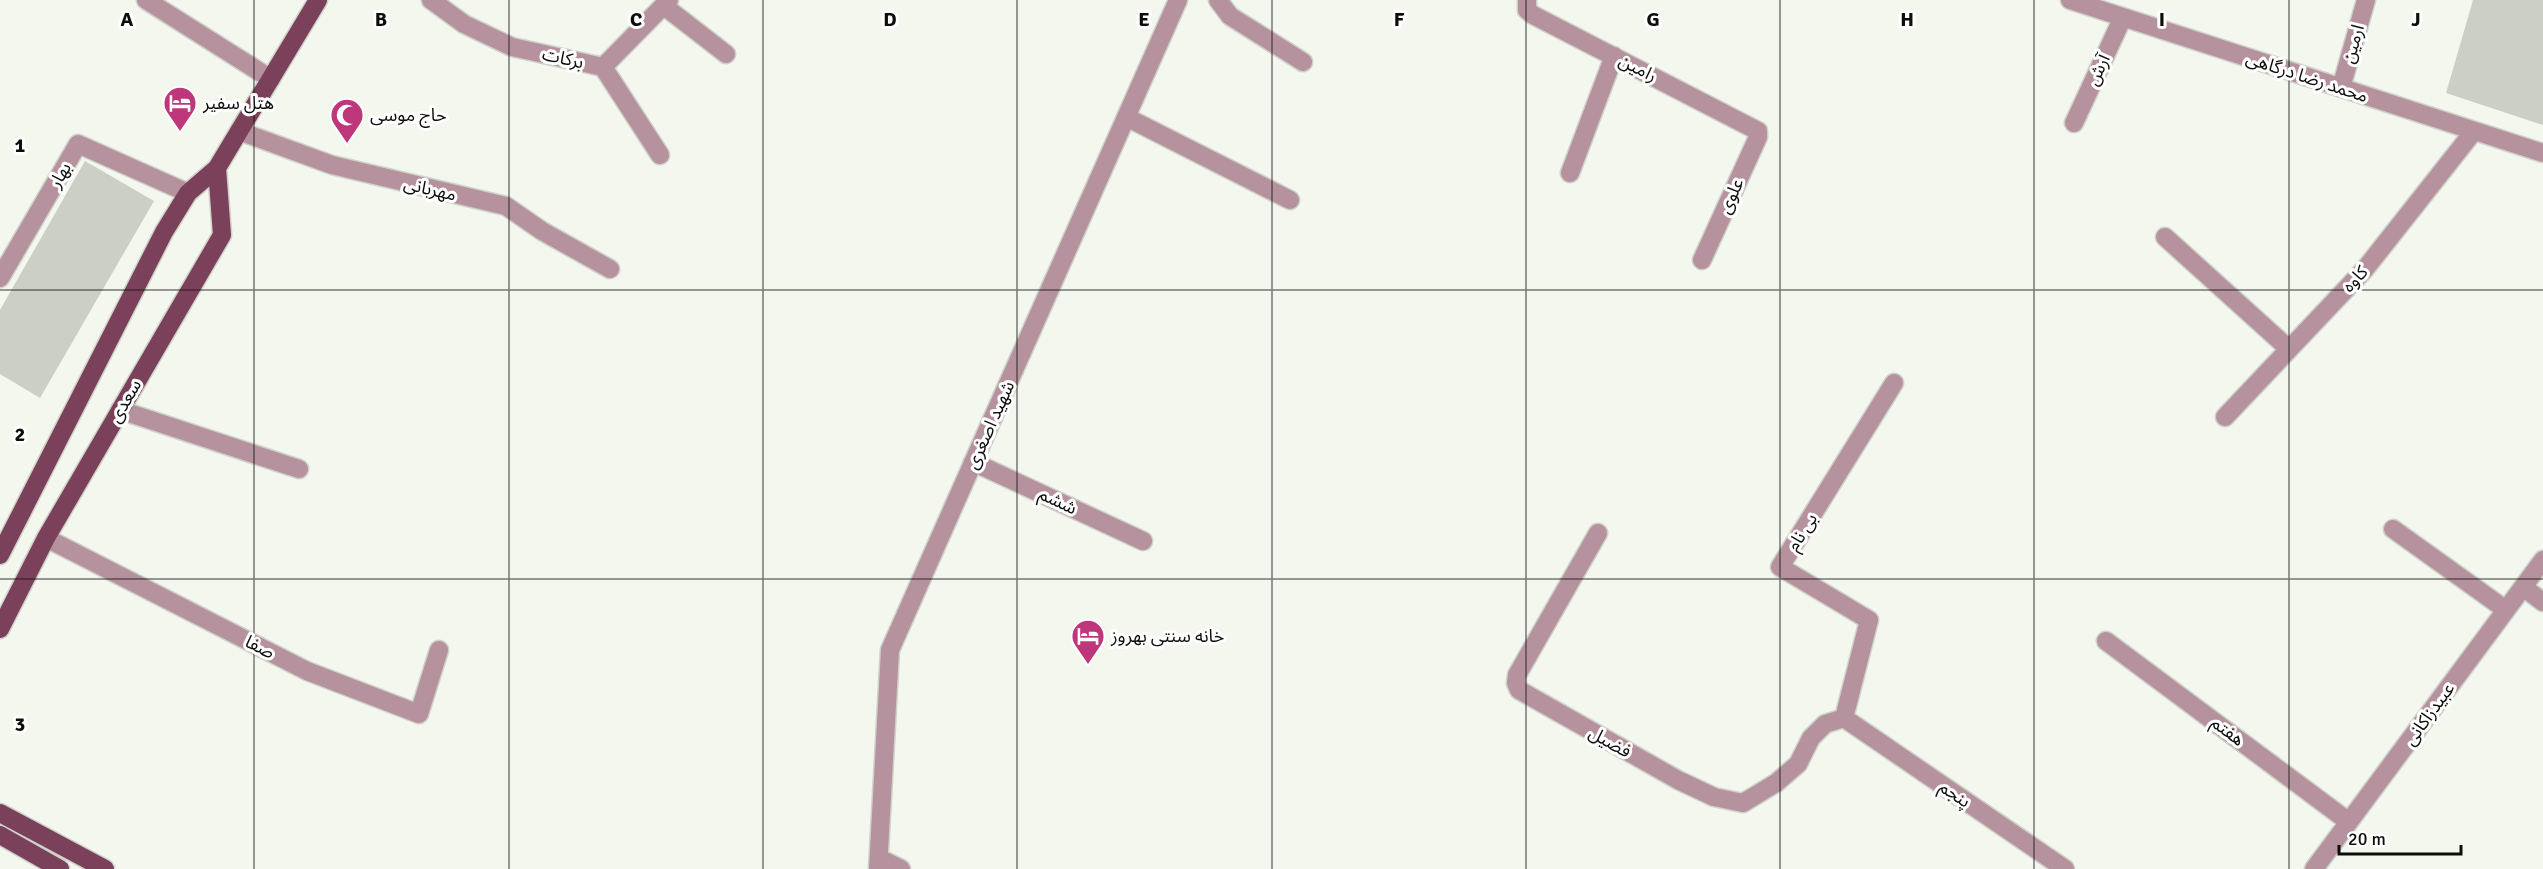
<svg xmlns="http://www.w3.org/2000/svg" width="2543" height="869" font-family="Signika,'Noto Sans Arabic',sans-serif">
<style>
.building{fill:#cccfc6}
.lines{fill:none;stroke-linecap:round;stroke-linejoin:round}
.minor-casing{stroke:#cfd2ca;stroke-width:21}
.major-casing{stroke:#cfd2ca;stroke-width:21}
.minor{stroke:#b6929f;stroke-width:18}
.major{stroke:#7c415a;stroke-width:18}
.grid{fill:none;stroke:#0d0e0b;stroke-width:1.5;stroke-opacity:0.55}
.labels{text-anchor:middle;stroke-width:6;stroke-linejoin:round;paint-order:stroke}
.street-label{font-size:18px;fill:#0d0e0b;stroke:#fff}
.poi-label{font-size:18px;fill:#0d0e0b;stroke:#fff;text-anchor:start}
.grid-label{font-size:20px;text-anchor:middle;font-weight:bold;fill:#0d0e0b;stroke:#fff;stroke-width:6;stroke-linejoin:round;paint-order:stroke}
</style>
<rect width="100%" height="100%" fill="#f4f7ee"/>
<path class="building" d="M2473,0H2543V125L2446,93Z
M85,161L154,201L40,398L0,374V310Z"/>
<g class="lines">
<defs>
<path id="minor" d="M146,0L271,79
M431,0L464,24L512,47L603,67L660,155
M1218,0L1230,16L1303,62
M1527,0V10L1533,15L1758,131V137L1702,260
M2070,0L2543,153
M664,6L726,54
M603,67L669,0
M2341,88L2366,0
M1126,117L1290,200
M2074,123L2123,17
M239,131L332,165L506,206L542,231L610,269
M1570,173L1614,56
M2165,237L2289,349
M0,278L78,144L188,193
M120,410L299,469
M2225,417L2365,269L2474,131
M973,462L1143,541
M2393,529L2506,610
M1598,533L1517,675L1516,683L1519,690L1678,780L1714,797L1743,803L1776,783L1798,764L1811,738L1825,724L1844,718
M46,538L307,671L419,714L439,650
M2523,587L2543,602
M2106,641L2349,822
M1844,718L1869,620L1780,567L1894,383
M1844,718L2065,869
M879,858L901,869
M878,869L890,650L1178,0
M2314,869L2543,560"/>
<path id="major" d="M0,555L164,232L188,193L217,168L318,0
M0,629L46,538L222,235L217,168
M0,813L105,869
M0,835L60,869"/>
</defs>
<use href="#minor" class="minor-casing"/>
<use href="#major" class="major-casing"/>
<use href="#minor" class="minor"/>
<use href="#major" class="major"/>
</g>
<path class="grid" d="M254,0V869M509,0V869M763,0V869M1017,0V869M1272,0V869M1526,0V869M1780,0V869M2034,0V869M2289,0V869M0,290H2543M0,579H2543"/>
<defs>
<symbol id="hotel-pin" viewBox="-11 -11 22 30"><path d="M0 17L-7.5 6A9.5 9.5 0 1 1 7.5 6Z" fill="#bd377a" stroke="#fff"/><path d="M-6-4.5h1.5V1H6V5H4.5V3h-9V5H-6ZM-4 0a1.8 1.8 0 1 1 3.6 0ZM.5 0V-2.5h3Q6-2.5 6 0Z" fill="#fff"/></symbol>
<symbol id="mosque-pin" viewBox="-11 -11 22 30"><path d="M0 17L-7.5 6A9.5 9.5 0 1 1 7.5 6Z" fill="#bd377a" stroke="#fff"/><path d="M3.5-4.9A6 6 0 1 0 3.5 4.9A5 5 0 1 1 3.5-4.9Z" fill="#fff"/></symbol>
</defs>
<g fill-rule="evenodd">
<use href="#hotel-pin" x="161" y="84" width="38" height="52"/>
<use href="#mosque-pin" x="328" y="96" width="38" height="52"/>
<use href="#hotel-pin" x="1069" y="617" width="38" height="52"/>
</g>
<g class="labels">
<g class="street-label">
<text transform="translate(2353 44) rotate(-74)" y="6">ارمین</text>
<text transform="translate(563 58) rotate(13)" y="6">برکات</text>
<text transform="translate(1638 68) rotate(27)" y="6">رامین</text>
<text transform="translate(2098 70) rotate(-65)" y="6">آرش</text>
<text transform="translate(2307 77) rotate(18)" y="6">محمد رضا درگاهی</text>
<text transform="translate(60 175) rotate(-60)" y="6">بهار</text>
<text transform="translate(430 189) rotate(13)" y="6">مهربانی</text>
<text transform="translate(1731 196) rotate(-66)" y="6">علوی</text>
<text transform="translate(2355 279) rotate(-47)" y="6">کاوه</text>
<text transform="translate(125 401) rotate(-60)" y="6">سعدی</text>
<text transform="translate(990 425) rotate(-66)" y="6">شهید اصغری</text>
<text transform="translate(1058 501) rotate(25)" y="6">ششم</text>
<text transform="translate(1802 532) rotate(-58)" y="6">بی نام</text>
<text transform="translate(260 647) rotate(27)" y="6">صفا</text>
<text transform="translate(2429 714) rotate(-54)" y="6">عبیدزاکانی</text>
<text transform="translate(2228 731) rotate(37)" y="6">هفتم</text>
<text transform="translate(1610 742) rotate(29)" y="6">فضیل</text>
<text transform="translate(1955 794) rotate(34)" y="6">پنجم</text>
</g>
<g class="poi-label">
<text x="203" y="109">هتل سفیر</text>
<text x="370" y="121">حاج موسی</text>
<text x="1111" y="642">خانه سنتی بهروز</text>
</g>
</g>
<g class="grid-label">
<text x="127" y="26">A</text>
<text x="381" y="26">B</text>
<text x="636" y="26">C</text>
<text x="890" y="26">D</text>
<text x="1144" y="26">E</text>
<text x="1399" y="26">F</text>
<text x="1653" y="26">G</text>
<text x="1907" y="26">H</text>
<text x="2162" y="26">I</text>
<text x="2416" y="26">J</text>
<text x="20" y="152">1</text>
<text x="20" y="441">2</text>
<text x="20" y="731">3</text>
</g>
<path d="M2339 845v9h122v-9" fill="none" stroke="#0d0e0b" stroke-width="3"/>
<text x="2348" y="845" font-size="18" fill="#0d0e0b" stroke="#ffffff" stroke-width="4.5" paint-order="stroke">20 m</text>
</svg>
